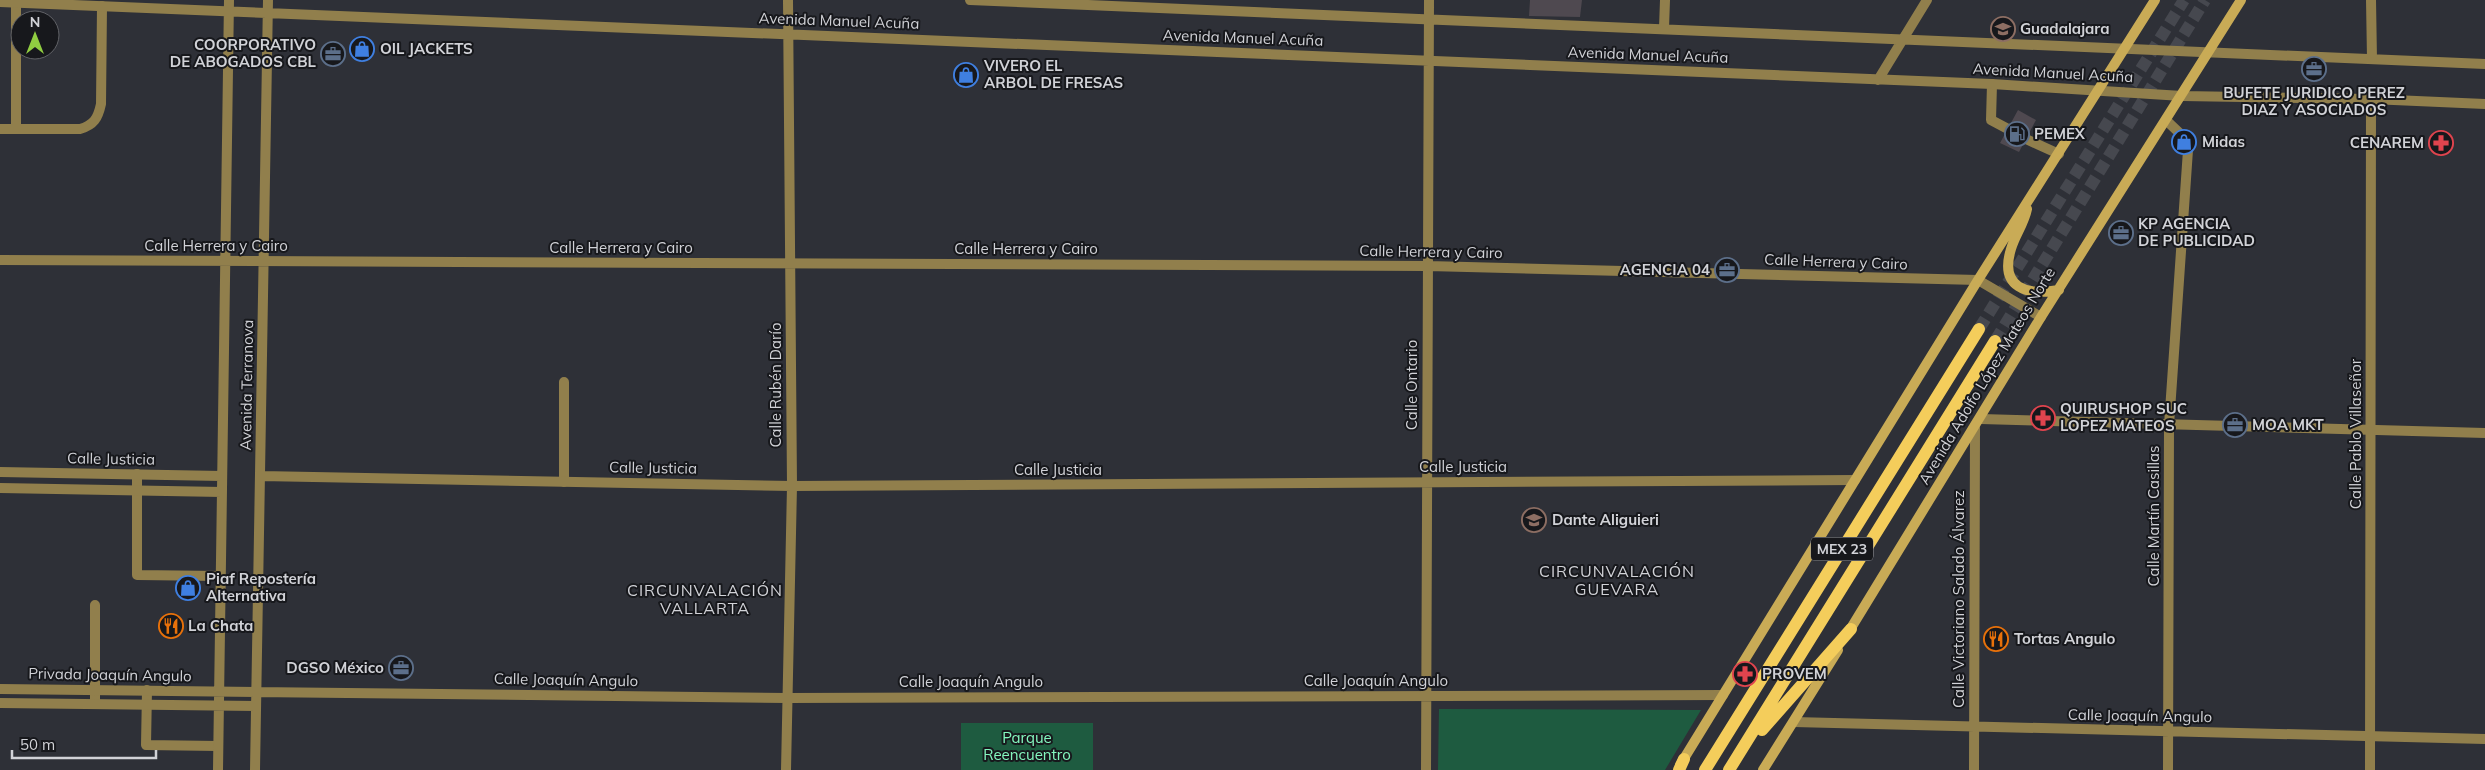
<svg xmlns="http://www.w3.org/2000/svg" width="2485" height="770" font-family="Mulish,sans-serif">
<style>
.green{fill:#1e5b40}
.building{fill:#4f4950}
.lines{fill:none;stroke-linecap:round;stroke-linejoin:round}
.primary-tunnel{stroke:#46484f;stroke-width:12;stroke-dasharray:12 6;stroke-linecap:butt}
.lane{stroke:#917f4c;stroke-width:10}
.street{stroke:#917f4c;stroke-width:10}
.secondary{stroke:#c9ab56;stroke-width:10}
.primary{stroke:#f4cd5b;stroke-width:12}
.labels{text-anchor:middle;stroke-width:4;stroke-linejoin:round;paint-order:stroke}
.shield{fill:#17181c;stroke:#999a9f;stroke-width:1}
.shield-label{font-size:14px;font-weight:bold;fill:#d1d2d7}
.street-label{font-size:15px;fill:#d1d2d7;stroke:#17181c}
.poi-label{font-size:15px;font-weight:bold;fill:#d1d2d7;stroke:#17181c;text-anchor:start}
.park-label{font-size:15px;fill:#84f7bf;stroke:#17181c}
.neighbourhood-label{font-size:16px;letter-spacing:1px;fill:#d1d2d7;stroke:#17181c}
</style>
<rect width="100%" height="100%" fill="#2e3037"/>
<path class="green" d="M1439,709L1701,710L1665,770H1438Z
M961,723H1093V770H961Z"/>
<path class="building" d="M1530,0H1582L1580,17L1529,16Z
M2018,110L2036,120L2019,152L2000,143Z"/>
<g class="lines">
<path class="primary-tunnel" d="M1979,329L2184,0
M1995,341L2205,0"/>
<path class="lane" d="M16,2V129
M1992,84L1991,120L2008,129
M0,129H80C94,125 98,118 101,104L102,6
M2026,139L2059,154
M564,382V482
M137,474V575L220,576
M147,690L146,745L218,746
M95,704V605"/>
<path class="street" d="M970,0L2485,64
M2371,0L2372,59
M0,2L1992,84L2182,96L2371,99L2485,104
M1664,28L1665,0
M1878,80L1927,0
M2167,121L2187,140L2188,150L2169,425L2168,770
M0,260L1428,266L1978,280L2041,317
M1981,419L2485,433
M0,472L222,476
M261,476L792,486L1855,480
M0,488L222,492
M0,689L787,698L1723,695
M0,703L256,706
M1794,722L2485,739
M218,770L229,0
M255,770L268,0
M786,770L792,486L788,0
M1426,770L1429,0
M1974,770L1975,428
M2370,770L2371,99"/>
<path class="secondary" d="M2027,209C2024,224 2015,235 2011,249C1999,288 2027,296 2059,290
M1848,633L2041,317L2241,0
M1680,765L1978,280L2155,0
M1763,770L1838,650"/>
<path class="primary" d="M1762,730L1851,629
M1679,770L1684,759
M1705,770L1979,329
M1729,770L1995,341"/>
</g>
<defs>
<symbol id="school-ring" viewBox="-11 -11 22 22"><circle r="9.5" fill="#17181c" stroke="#8d6e63" stroke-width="1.5"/><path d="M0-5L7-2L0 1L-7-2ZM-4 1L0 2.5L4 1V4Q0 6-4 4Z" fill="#8d6e63"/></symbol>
<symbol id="shop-ring" viewBox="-11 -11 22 22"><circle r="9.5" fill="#17181c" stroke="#3f7fe0" stroke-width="1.5"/><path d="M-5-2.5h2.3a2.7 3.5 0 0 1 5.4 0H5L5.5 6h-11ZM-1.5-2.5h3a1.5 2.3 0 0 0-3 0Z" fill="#3f7fe0"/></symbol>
<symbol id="office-ring" viewBox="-11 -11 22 22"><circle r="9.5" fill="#17181c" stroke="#5c6f8a" stroke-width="1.5"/><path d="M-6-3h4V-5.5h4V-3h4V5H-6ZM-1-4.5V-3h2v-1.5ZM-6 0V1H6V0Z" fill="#5c6f8a"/></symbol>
<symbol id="fuel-ring" viewBox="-11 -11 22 22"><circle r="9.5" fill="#17181c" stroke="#5c6f8a" stroke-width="1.5"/><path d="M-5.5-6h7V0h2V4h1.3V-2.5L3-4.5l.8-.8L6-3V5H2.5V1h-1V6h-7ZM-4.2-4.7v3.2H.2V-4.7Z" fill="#5c6f8a"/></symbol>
<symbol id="pharmacy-ring" viewBox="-11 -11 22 22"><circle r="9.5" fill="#17181c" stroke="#e0444e" stroke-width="1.5"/><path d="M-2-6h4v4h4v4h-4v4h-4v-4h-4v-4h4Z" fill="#e0444e"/></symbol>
<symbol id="restaurant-ring" viewBox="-11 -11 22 22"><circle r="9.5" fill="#17181c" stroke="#e8710a" stroke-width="1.5"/><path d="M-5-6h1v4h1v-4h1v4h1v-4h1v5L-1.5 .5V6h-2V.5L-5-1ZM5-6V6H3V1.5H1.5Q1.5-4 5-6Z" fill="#e8710a"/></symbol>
</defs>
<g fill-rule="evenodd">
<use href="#school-ring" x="1989" y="15" width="28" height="28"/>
<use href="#shop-ring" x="348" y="35" width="28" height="28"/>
<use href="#office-ring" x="319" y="40" width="28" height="28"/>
<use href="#office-ring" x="2300" y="55" width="28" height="28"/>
<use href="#shop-ring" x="952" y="61" width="28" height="28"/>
<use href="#fuel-ring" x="2003" y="120" width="28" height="28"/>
<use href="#shop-ring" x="2170" y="128" width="28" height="28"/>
<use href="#pharmacy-ring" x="2427" y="129" width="28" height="28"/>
<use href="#office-ring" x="2107" y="219" width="28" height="28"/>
<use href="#office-ring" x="1713" y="256" width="28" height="28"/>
<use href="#pharmacy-ring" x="2029" y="404" width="28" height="28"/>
<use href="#office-ring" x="2221" y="411" width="28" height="28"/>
<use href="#school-ring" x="1520" y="506" width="28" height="28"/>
<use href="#shop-ring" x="174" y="574" width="28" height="28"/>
<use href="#restaurant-ring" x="157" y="612" width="28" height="28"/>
<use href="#restaurant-ring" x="1982" y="625" width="28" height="28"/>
<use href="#office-ring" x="387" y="654" width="28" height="28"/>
<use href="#pharmacy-ring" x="1731" y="660" width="28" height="28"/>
</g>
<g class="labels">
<rect class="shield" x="1811" y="537.5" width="62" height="23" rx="4"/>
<g class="shield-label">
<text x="1842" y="554">MEX 23</text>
</g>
<g class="street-label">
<text transform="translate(839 21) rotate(2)" y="5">Avenida Manuel Acuña</text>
<text transform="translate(1243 38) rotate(2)" y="5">Avenida Manuel Acuña</text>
<text transform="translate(1648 55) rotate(2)" y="5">Avenida Manuel Acuña</text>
<text transform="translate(2053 73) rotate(3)" y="5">Avenida Manuel Acuña</text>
<text x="216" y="251">Calle Herrera y Cairo</text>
<text x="621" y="253">Calle Herrera y Cairo</text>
<text x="1026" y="254">Calle Herrera y Cairo</text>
<text transform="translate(1431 252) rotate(1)" y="5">Calle Herrera y Cairo</text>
<text transform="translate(1836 262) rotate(2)" y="5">Calle Herrera y Cairo</text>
<text transform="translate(1987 376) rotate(-59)" y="5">Avenida Adolfo López Mateos Norte</text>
<text transform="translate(247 385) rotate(-89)" y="5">Avenida Terranova</text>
<text transform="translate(776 385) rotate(-90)" y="5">Calle Rubén Darío</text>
<text transform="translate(1412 385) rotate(-90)" y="5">Calle Ontario</text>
<text transform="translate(2356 434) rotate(-90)" y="5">Calle Pablo Villaseñor</text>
<text transform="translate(111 459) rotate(1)" y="5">Calle Justicia</text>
<text x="1463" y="472">Calle Justicia</text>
<text transform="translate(653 468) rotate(1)" y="5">Calle Justicia</text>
<text x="1058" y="475">Calle Justicia</text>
<text transform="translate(2154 516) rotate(-90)" y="5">Calle Martín Casillas</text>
<text transform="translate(1959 599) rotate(-90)" y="5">Calle Victoriano Salado Álvarez</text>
<text transform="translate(110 675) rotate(1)" y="5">Privada Joaquín Angulo</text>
<text transform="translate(566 680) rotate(1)" y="5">Calle Joaquín Angulo</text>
<text x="1376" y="686">Calle Joaquín Angulo</text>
<text x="971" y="687">Calle Joaquín Angulo</text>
<text transform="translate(2140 716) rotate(1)" y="5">Calle Joaquín Angulo</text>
</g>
<g class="poi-label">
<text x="2020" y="34">Guadalajara</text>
<text x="316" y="50" text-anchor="end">COORPORATIVO<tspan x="316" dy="17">DE ABOGADOS CBL</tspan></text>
<text x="380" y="54">OIL JACKETS</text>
<text x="984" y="71">VIVERO EL<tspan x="984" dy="17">ARBOL DE FRESAS</tspan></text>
<text x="2314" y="98" text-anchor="middle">BUFETE JURIDICO PEREZ<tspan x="2314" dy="17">DIAZ Y ASOCIADOS</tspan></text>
<text x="2034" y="139">PEMEX</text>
<text x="2202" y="147">Midas</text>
<text x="2424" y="148" text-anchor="end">CENAREM</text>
<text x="2138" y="229">KP AGENCIA<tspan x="2138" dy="17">DE PUBLICIDAD</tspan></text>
<text x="1710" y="275" text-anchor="end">AGENCIA 04</text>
<text x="2060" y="414">QUIRUSHOP SUC<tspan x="2060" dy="17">LOPEZ MATEOS</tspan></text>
<text x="2252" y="430">MOA MKT</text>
<text x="1552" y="525">Dante Aliguieri</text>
<text x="206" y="584">Piaf Repostería<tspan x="206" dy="17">Alternativa</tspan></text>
<text x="188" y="631">La Chata</text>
<text x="2014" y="644">Tortas Angulo</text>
<text x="384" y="673" text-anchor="end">DGSO México</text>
<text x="1762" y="679">PROVEM</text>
</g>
<g class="park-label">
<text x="1027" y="743">Parque<tspan x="1027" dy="17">Reencuentro</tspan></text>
</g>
<g class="neighbourhood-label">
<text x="1617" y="577">CIRCUNVALACIÓN<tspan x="1617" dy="18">GUEVARA</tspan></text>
<text x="705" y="596">CIRCUNVALACIÓN<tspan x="705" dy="18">VALLARTA</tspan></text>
</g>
</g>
<g transform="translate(35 35)"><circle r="24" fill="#17181c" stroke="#616267"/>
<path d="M0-4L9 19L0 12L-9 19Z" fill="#90cd41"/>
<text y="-8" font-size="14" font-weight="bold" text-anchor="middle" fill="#d1d2d7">N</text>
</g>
<path d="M12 750v8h144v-8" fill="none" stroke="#d1d2d7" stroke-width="2.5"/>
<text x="20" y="750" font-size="15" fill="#d1d2d7" stroke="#17181c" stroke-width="4" paint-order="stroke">50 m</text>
</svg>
